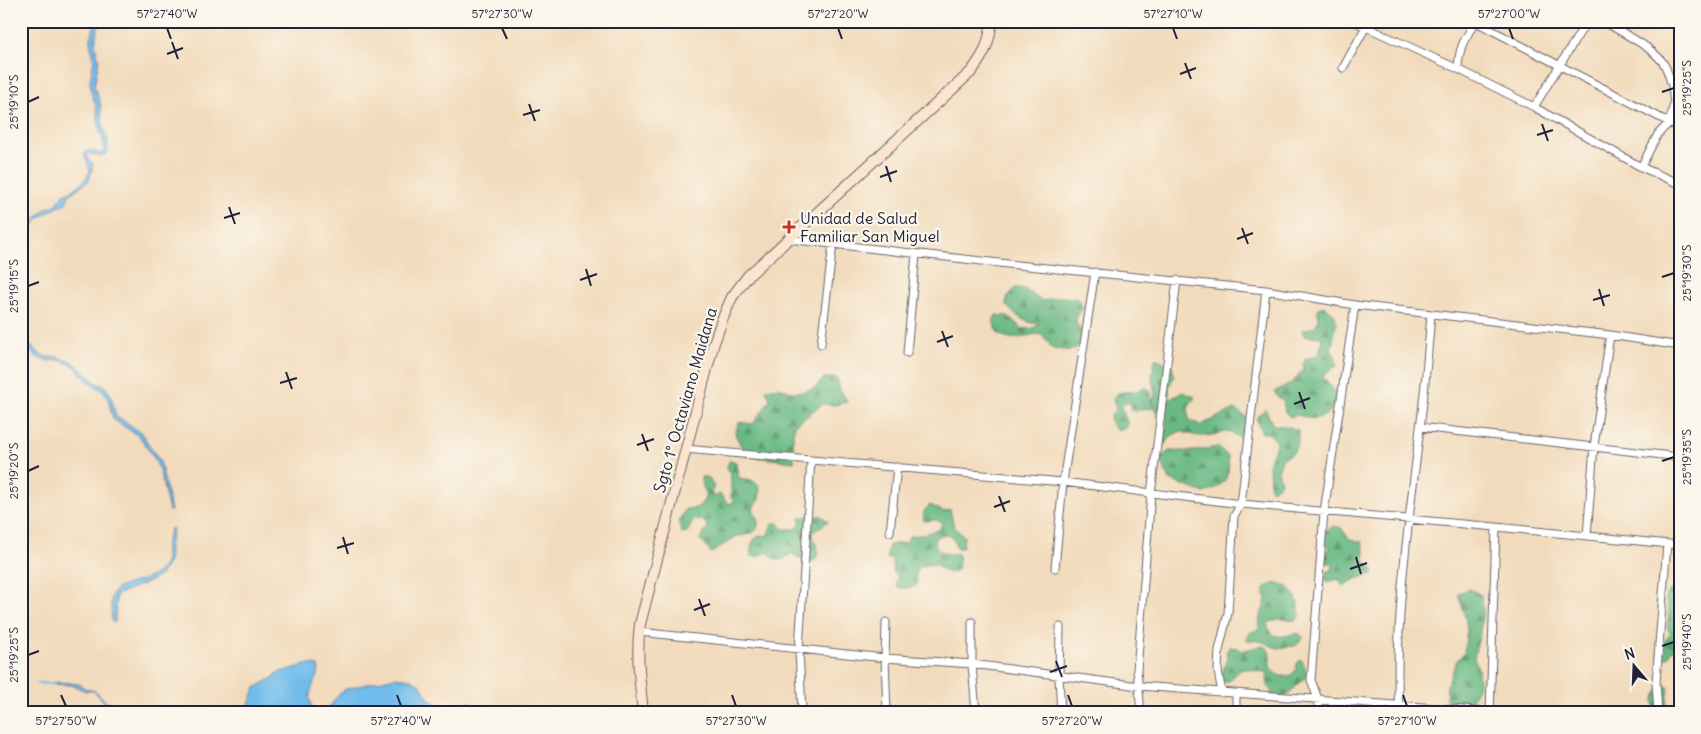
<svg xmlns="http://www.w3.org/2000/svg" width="1701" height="734" font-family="Delius,sans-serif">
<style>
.forest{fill:url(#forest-firs);stroke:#466e60}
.water{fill:#71bcea;stroke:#4a6f92}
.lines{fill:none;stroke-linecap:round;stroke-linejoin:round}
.stream{stroke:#71bcea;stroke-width:2.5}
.minor-casing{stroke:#6b6368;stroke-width:9}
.secondary-casing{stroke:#6b6368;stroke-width:12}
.minor{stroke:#fff;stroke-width:7}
.secondary{stroke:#fce5d0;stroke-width:10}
.ticks{fill:none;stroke:#22223b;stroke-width:2}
.poi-dot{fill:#c8321e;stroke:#fbf7ec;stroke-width:2}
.labels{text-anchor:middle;stroke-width:4.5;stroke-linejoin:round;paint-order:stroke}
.poi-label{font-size:16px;fill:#22223b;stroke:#fbf7ec;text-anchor:start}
.street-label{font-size:16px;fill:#22223b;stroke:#fbf7ec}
.neatline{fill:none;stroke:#22223b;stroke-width:2}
.ticks-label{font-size:12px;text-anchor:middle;fill:#22223b}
</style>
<defs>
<pattern id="forest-firs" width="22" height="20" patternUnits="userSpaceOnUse" patternTransform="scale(1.25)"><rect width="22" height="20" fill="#6bb984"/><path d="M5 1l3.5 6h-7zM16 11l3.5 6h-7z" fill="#58966d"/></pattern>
</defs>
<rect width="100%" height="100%" fill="#fbf7ec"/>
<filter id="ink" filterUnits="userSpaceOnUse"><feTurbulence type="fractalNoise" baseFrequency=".02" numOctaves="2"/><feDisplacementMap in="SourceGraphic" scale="10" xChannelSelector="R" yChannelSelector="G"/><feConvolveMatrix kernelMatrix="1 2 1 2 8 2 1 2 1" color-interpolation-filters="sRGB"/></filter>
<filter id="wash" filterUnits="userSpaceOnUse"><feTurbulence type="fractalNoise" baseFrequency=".0096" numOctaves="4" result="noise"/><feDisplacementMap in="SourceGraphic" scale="20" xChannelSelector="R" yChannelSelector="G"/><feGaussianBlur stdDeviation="1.12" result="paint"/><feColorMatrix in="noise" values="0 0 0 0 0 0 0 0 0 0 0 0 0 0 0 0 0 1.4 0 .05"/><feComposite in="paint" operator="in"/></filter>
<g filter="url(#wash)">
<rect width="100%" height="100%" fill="#f2dbbc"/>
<path class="forest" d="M1015,288C1027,287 1032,296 1042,301L1059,297L1078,298L1083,309C1071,321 1077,323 1083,335C1078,355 1068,350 1053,349C1050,346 1049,343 1046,339C1034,325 1018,348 998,333L993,321L996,315L1008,316L1022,329L1034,328L1039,324C1027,324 1013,315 1006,304L1007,298Z
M1323,306L1334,313L1337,324C1332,333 1335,340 1331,348L1336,359L1337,366L1326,372L1323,377L1340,397C1333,409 1324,421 1309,418C1302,416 1298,414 1290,417L1285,412L1283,400L1278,397L1274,392C1280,388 1287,387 1293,382C1297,378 1299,373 1304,369L1303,364L1306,359L1318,355L1322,343L1321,337L1304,336L1302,330L1315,327L1318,321V309Z
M1155,359H1158L1169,365L1172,363L1174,376L1169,388V401L1166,408L1172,398L1183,392L1195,397L1188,408L1189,420L1201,425L1235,409L1246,417L1247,429L1243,440L1229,431C1211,436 1199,439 1181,431L1171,436L1163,447L1167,421L1165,410L1158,418L1153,405V408L1140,409L1135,412L1130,409L1131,403L1125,402L1121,407L1128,424L1124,429L1117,430C1109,424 1108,416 1116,409L1113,398C1120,389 1128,393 1137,391C1139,390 1142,388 1144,387L1150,390L1152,404L1155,395L1152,377Z
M824,378H837L840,390L847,401L836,405L823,404L813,411L809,410L810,414L795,424L793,436L794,462L746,456L735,434L739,422L753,424L770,400L766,389L779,387L791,392H804L816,387Z
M1265,409L1273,425L1285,426L1298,430V440L1294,452L1283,458L1278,470L1281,483L1272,490L1270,487L1269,464L1277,442L1269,433H1262L1256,418Z
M1218,447L1228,456C1231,478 1224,486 1204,493L1170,480L1159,458L1169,451H1195Z
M730,460L736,462L739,473L737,475L742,479C750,478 755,481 760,488L759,500C748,511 757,512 758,523C759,535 743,536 735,536L731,540L711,553L700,539L708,527L704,521L699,519L693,521L687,532L681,533L679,521L685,509L697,508C700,504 704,502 705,498C707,490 700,485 701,477H708L714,487L711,492L714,497L720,494L728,504L734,502L731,497V478L727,466Z
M930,505L944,512L950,509L954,528L964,536L963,548H957L952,537C945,534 941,534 934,539C936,554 946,554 958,554L959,568C950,578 944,570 935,564C929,566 918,563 916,572C915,576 917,581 917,585L911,588H899L896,583L898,577L893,573L892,561L887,557L889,545L907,542L909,536L921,535L940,529L942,523L937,520L924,521C922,513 924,510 930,505Z
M820,515L828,521C824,526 817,527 813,533C812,544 824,550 814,561C805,560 799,560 792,553L782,560H776L767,552L757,557L751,556C750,546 752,540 760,535L767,536L772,524L778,522L783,529H795L800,524V518L807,516L814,518Z
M1334,526L1341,528L1349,539L1362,542L1365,554L1363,560L1373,568V574L1355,579L1345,585H1342L1339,579L1327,582L1324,577L1327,572L1333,569L1332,563H1325L1322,558L1330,548L1321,538L1323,532Z
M1277,583C1293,585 1299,601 1300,616C1290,625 1290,618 1279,619C1275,619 1271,622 1267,623C1272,643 1284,635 1298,633L1303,637L1300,642L1295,646L1277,648L1260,641L1247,640V634L1259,629L1260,616L1265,605L1266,599L1264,593L1265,587Z
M1672,588L1680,592V646L1671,651L1669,657L1663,659L1658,655C1661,646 1664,640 1671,634C1665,626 1669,620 1669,611C1669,606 1666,602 1666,598C1666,594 1669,591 1672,588Z
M1470,589L1481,595L1483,608L1480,633L1474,657L1478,669L1479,682L1475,694L1467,703L1456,706L1446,699L1447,686L1456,662L1464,652L1467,629L1465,616L1458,593Z
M1260,646L1266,647C1273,656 1269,656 1270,665C1271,675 1285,679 1292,674C1296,671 1296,668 1297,663L1301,659L1306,670V677L1284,698L1273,696L1268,685L1266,672C1246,671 1244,662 1229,681H1223L1221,676L1228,658L1226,652L1230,647L1237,648L1242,651Z
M1661,683L1669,688L1665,713H1654V700Z"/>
<path class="water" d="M98,21H101L97,30L95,45L99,59L94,87L100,102L103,127L108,140L107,154L100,156L87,153V157L93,164L89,181L70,194L66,203L47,213L38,219L30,230L21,231L30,228L33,221L41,213L47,208L56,205L64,194L73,190L85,180L90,171L84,154L90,150L99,153L104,152V143L100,132L96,106L91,92L90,80L94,59L90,43L94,27Z
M21,338L41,355L48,357H58L73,362L98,384L105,386L111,396L116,417L126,422L143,434L148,444L160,461L171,511H169L159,469L154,458L140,437L114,420L111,412L108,398L102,390L91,384L73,365L59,360L45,361L38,358L21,343Z
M170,528L173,529L169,546V562L160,575L151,581L118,594L116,597L115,622H112C112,614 109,601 113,594C121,578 154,586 165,563C168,556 164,550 166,544C167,538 169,534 170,528Z
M309,664L318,666L319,671C314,685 304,697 314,710L323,712L328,709L339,694L346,689L395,677L411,679L420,684L428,698L441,707L459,705L467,702H471L484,713H481L472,705L468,704L461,708L446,709L439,713H238L250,702L255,688L274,677L277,673Z
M60,682L79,684L86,689L96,691L106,702L116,704L121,713H119L113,705L105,703L94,691H86L72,685L52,684L51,683Z"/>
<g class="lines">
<path class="stream" d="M38,683L53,684"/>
</g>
</g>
<g filter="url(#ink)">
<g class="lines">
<defs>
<path id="minor" d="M1353,21L1458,69L1534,107L1641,167L1680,184
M1604,21C1621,33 1656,48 1665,66C1668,72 1670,80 1672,86L1680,81
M1476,22L1680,128
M1343,68L1369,21
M1458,69C1459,46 1464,40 1476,21
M1534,107L1587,21
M1641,167L1658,134L1669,123L1674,104L1672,86
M788,239L1008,264L1266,290L1355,305L1610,335L1680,346
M821,344L833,244
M907,353L916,254
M1420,427L1680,457
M685,449L1063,482L1241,504L1496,527L1680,545
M890,532L897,467
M1587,536L1594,446L1610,335
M1055,568L1063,482L1095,272
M886,622L885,658L887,713
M972,622V664L976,713
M1060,627L1059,677L1061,713
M639,632L885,658L972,664L1139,686L1504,713
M1222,693L1218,671L1219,650L1228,613L1234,516L1241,504L1266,290
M1236,694V713
M802,713L799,649L811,460
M1141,713L1137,670L1151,494L1177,280
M1318,713V699L1311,680L1324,512L1355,305
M1399,713C1394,617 1409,522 1420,428C1425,390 1428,352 1431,314
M1490,713L1496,527
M1658,713L1656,682L1667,544"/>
<path id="secondary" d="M643,713C640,683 636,654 640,624L713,346L722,320L732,297L748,276L971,72C985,54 989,43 992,21"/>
</defs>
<use href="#minor" class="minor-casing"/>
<use href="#secondary" class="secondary-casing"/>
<use href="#minor" class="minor"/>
<use href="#secondary" class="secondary"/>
</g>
</g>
<path class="ticks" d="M167,28L171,39M502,28L507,39M838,28L842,39M1173,28L1177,39M1509,28L1513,39M172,42L178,59M167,54L183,48M1185,63L1191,79M1180,74L1196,68M1662,92L1674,88M28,102L39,97M529,104L535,121M523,115L540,110M1542,124L1548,141M1537,135L1553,130M886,166L891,182M880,177L897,171M229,207L235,224M224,218L240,213M1242,228L1248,244M1237,239L1253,233M586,269L591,286M1662,277L1674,273M580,280L597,274M28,286L39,282M1599,289L1604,306M1593,300L1610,295M942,331L948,347M937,342L953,336M286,372L292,389M280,383L297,378M1299,392L1305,409M1294,404L1310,398M642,434L648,451M637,445L654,439M1662,461L1674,457M28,471L39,466M999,496L1005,512M994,507L1010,501M343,537L348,554M337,548L354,543M1356,557L1361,574M1350,569L1367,563M699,599L705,616M694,610L710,604M1662,646L1674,642M28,655L39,651M1056,661L1062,677M1050,672L1067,666M61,695L66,706M397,695L401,706M732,695L736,706M1068,695L1072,706M1403,695L1407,706"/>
<path class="poi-dot" d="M786.5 219.5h5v5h5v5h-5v5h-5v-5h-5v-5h5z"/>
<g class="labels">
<g class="poi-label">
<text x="800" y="224">Unidad de Salud<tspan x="800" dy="18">Familiar San Miguel</tspan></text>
</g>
<g class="street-label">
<text transform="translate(685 400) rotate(-74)" y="6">Sgto 1° Octaviano Maidana</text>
</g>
</g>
<rect width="1701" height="734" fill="none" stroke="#fbf7ec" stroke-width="55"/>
<g transform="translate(1634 666) rotate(341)" stroke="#fbf7ec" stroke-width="4" paint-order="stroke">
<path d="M0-4L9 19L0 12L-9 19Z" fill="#22223b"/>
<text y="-8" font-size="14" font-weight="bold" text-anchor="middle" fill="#22223b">N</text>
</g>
<rect x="28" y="28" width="1646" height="678" class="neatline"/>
<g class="ticks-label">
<text x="167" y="18">57°27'40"W</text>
<text x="502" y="18">57°27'30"W</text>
<text x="838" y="18">57°27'20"W</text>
<text x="1173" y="18">57°27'10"W</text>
<text x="1509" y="18">57°27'00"W</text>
<text transform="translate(1687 88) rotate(-90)" y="4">25°19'25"S</text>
<text transform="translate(14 102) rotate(-90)" y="4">25°19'10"S</text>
<text transform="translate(1687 273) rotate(-90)" y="4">25°19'30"S</text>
<text transform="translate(14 286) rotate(-90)" y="4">25°19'15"S</text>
<text transform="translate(1687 457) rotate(-90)" y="4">25°19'35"S</text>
<text transform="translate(14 471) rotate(-90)" y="4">25°19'20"S</text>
<text transform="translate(1687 642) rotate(-90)" y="4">25°19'40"S</text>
<text transform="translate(14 655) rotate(-90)" y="4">25°19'25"S</text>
<text x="66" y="725">57°27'50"W</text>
<text x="401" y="725">57°27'40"W</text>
<text x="736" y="725">57°27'30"W</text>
<text x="1072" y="725">57°27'20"W</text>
<text x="1407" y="725">57°27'10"W</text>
</g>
</svg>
